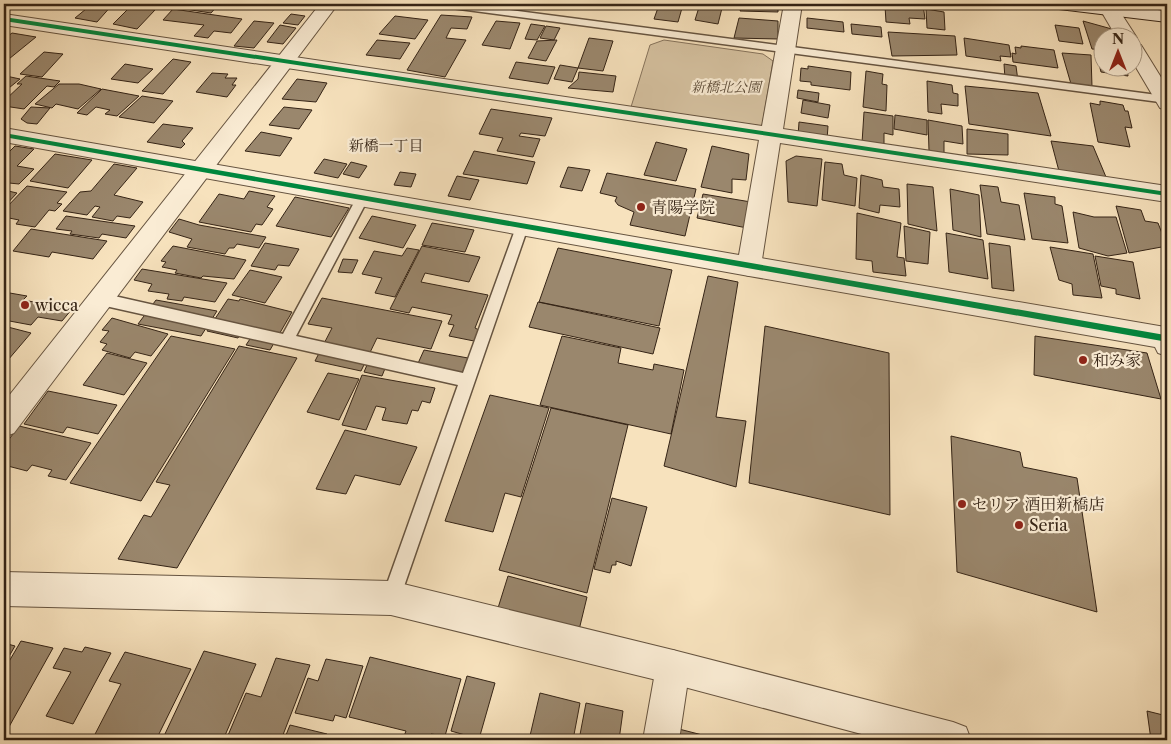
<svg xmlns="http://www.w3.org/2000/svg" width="1171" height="744" font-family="'Libre Caslon Text','Noto Serif JP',serif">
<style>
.green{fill:#d6c2a1;stroke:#86735c}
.building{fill:#9a876d;stroke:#352416}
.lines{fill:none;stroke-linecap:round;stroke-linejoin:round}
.service-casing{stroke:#665440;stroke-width:3}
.minor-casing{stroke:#665440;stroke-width:2}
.tertiary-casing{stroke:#665440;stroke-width:2}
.secondary-casing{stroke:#352416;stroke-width:2}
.service{fill:#faecd4;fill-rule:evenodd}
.minor{fill:#faecd4;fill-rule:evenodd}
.tertiary{fill:#faecd4;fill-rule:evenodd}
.secondary{fill:#faecd4;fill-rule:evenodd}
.cycleway-casing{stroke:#faecd4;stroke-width:3}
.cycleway{fill:#00873e;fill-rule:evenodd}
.poi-dot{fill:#8f2418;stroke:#faecd4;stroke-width:2}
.labels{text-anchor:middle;stroke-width:4.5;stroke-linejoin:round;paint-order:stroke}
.far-park-label{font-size:14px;font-style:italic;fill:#5d4c39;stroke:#faecd4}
.far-neighbourhood-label{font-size:15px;fill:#352416;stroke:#faecd4}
.poi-label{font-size:16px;fill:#352416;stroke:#faecd4;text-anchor:start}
</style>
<rect width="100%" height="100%" fill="#f7e2bd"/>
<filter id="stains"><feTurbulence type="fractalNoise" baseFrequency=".004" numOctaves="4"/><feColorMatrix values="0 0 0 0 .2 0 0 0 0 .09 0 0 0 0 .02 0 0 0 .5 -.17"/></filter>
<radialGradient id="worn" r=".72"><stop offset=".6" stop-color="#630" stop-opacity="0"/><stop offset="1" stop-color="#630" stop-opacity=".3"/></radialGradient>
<path class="green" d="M664,40L763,54L773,61L762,126L631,107L650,45Z"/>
<path class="building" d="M92,4H113L97,22L75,18Z
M182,4H219L211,13L178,8Z
M700,4H723L718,24L695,20Z
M743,4H778V12L740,11Z
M909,4H923L925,19L909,18L910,24L886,22L885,6L910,8Z
M1129,4H1167V10L1135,7Z
M659,5L682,8L678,22L654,19Z
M131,6L155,10L137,29L113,24Z
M173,9L242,19L231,33L214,31L208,38L194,36L204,25L163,20Z
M926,9L944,12L945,30L927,28Z
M291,14L305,16L298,25L283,23Z
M441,15L472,17L467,29L451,28L446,38L466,40L445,77L407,70Z
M395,16L428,20L415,39L379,34Z
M739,18L778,21V39L734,38Z
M807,18L843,22L844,32L807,28Z
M254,21L274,23L254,48L234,46Z
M496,21L520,23L510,49L482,45Z
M1083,21L1119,31L1121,38H1104V50L1092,49Z
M531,24L545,26L537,40L525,39Z
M851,24L881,27L882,37L852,34Z
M280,25L296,28L283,44L267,42Z
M1055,25L1079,28L1083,44L1059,41Z
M546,26L560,28L554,40L540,38Z
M888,32L955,36L957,55L892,56Z
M12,33L36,37L4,63V39Z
M589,38L613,41L603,71L578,68Z
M964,38L1009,45L1011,57L1000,56L1001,61L966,56Z
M377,40L410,43L400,59L366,55Z
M557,40L546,61L528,58L537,41Z
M1021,46L1054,50L1058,68L1013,62L1012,53L1016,54L1015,47L1021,48Z
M44,52L63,54L42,77L20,74Z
M1062,53L1091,55L1092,87L1071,84Z
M173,59L191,62L163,94L142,91Z
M1098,60L1104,61V68H1127L1128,76L1101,72Z
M516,62L555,67L548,84L509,78Z
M125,64L153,69L138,83L111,79Z
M1004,64L1016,66L1018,81L1005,79Z
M560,65L578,68L572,82L554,79Z
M808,66L851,72L850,90L811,85V82L800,81L801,68L808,69Z
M866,71L883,74L882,84L887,85L886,111L863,107Z
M579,72L616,76L613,92L568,88L578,79Z
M212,73L228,74L225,78H237L232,85H236L227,97L196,92Z
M6,76L20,79L4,92V77Z
M26,76L60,81L54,87L47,86L24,109L4,106V101L22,84H17Z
M297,79L327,83L316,102L282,99Z
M927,81L952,85L953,93L958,94V106L941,104L942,114L928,112Z
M59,84H79L101,89L78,109L56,104L52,108L35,104Z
M965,86L1038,93L1051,136L969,124Z
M102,89L139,96L117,116L105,114L110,110L96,107L87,115L77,113Z
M798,90L819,93L818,102L797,98Z
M142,96L173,101L154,123L119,117Z
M803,100L830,105L828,118L801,113Z
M1100,101L1123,105L1125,111H1128L1132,128L1125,127L1130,147L1098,142L1090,103L1100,105Z
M31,107L50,108L37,124L27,123L21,119Z
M284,107L312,110L299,129L269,125Z
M491,109L552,118L545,136L521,133L519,136L540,139L533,157L497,151L503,138L479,134Z
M864,112L893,116V135L884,133V147L862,143Z
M895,115L927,120V135L894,129Z
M928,120L962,126L963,144L944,141V154L929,151Z
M799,122L828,126L827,140L798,136Z
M163,124L193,128L182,141L185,144L181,148L147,142Z
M967,129L1008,134V155L967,154Z
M261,132L292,138L280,156L245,151Z
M1051,141L1093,146L1106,177L1060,175Z
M656,142L687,149L676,181L644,175Z
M15,146L34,149L17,166L34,169L19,184L9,183L4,188V157Z
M712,146L749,154L746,180L732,179V193L701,187Z
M474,151L535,162L527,184L463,174Z
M55,154L92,160L68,188L30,181Z
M796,156L822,159L817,206L788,202L786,161Z
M324,159L347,164L338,178L314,173Z
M351,162L367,166L359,178L343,174Z
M825,162L842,164L844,175L857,178L855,206L822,200Z
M114,164L137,168L114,195L143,202L130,218L117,216L113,221L92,217L100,207L95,206L87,215L63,211L80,192L91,191Z
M568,167L590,170L582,191L560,187Z
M400,172L416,174L411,187L394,185Z
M607,173L696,189L685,236L630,225L634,212L618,205L615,201L617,197L600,193Z
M861,175L882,180L883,187L899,189L900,207L880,205L879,213L859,208Z
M457,176L479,180L470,200L448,196Z
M907,184L933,187L937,231L908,224Z
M980,185L998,187L1001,202L1019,205L1025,240L987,234Z
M27,186L67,192L57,203L62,204L55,211L49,210L35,227L16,224L19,220L4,217V210Z
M950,189L979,195L981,237L953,230Z
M4,190L17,193L4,207Z
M249,191L275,196L267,207L273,209L262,225L256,224L251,232L199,222L219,194L244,199Z
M1024,193L1055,197V204L1062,206L1068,243L1032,239Z
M703,194L757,203L752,229L697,218Z
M295,197L349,208L331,237L276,226Z
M1116,206L1141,210L1145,221L1158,223L1167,246L1129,253Z
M1073,212L1094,217H1116L1127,253L1108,256L1079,248Z
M857,213L901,223L897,257L904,258L906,276L873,272L872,261L856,259Z
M66,216L135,226L126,238L102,234L99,238L70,234L72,231L56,229Z
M372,216L416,225L403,248L359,238Z
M179,219L199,225L266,237L259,248L237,244L234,248H229L225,254L187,247L192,239L169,232Z
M432,223L474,230L465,252L422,245Z
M904,226L930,232L928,264L906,261Z
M31,229L107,241L93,259L52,252L49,257L13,251Z
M946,233L983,240L988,279L949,272Z
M265,243L299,249L289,266L278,265L275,270L251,266Z
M989,243L1010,246L1014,291L992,288Z
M173,246L246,260L234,279L203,276L201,278L175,273L177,270L162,267L166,262L161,261Z
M422,246L480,257L469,282L425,273L421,282L488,295L475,328L479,330L474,341L449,336L454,325L448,324L452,315L412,307L409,313L390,309Z
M1050,247L1093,254L1102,298L1073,295L1072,284L1059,280Z
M407,248L419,250L395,297L375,293L382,278L362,274L374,251L402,256Z
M558,248L672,270L659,326L539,302Z
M1095,256L1133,262L1140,299L1116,294V289L1101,286Z
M343,259L358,260L352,273L338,272Z
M142,269L227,283L215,302L184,297L182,301L167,299L169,294L148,291L152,284L134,280Z
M250,270L282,277L265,303L232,295Z
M708,276L738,282L716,417L746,421L736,487L664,466Z
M4,292L27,296L23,300L72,309L62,321L38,317L31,325L4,320Z
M322,298L442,321L431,349L377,338L361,371L315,361L332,328L308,324Z
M228,299L239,301L240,299L292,312L270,350L246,345L252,336L241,333L238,338L207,331Z
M156,300L217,311L201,336L138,324Z
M538,302L660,328L653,354L529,327Z
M112,318L168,334L151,356L135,352L130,358L102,350L107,344L100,342L109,331L102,330Z
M4,326L31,333L8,360L4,359Z
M765,326L889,353L890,515L749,483Z
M171,336L235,349L141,501L70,483Z
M562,336L621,348L618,363L653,370L654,364L684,370L671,434L540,405Z
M1035,336L1147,353L1161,399L1034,375Z
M239,346L297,358L177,568L118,559L144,515L151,517L170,485L156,482Z
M424,350L468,358L460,379L415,370Z
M107,353L147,363L124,395L83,385Z
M370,358L388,361L382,376L364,372Z
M328,373L359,379L339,420L307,412Z
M362,375L435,388L430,403L422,401L418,411L412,410L407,424L382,420L386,408L376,406L366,430L342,425Z
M48,391L117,405L98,434L67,427L63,433L24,424Z
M490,395L549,408L521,497L505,493L493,532L445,521Z
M551,408L628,425L587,593L499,570Z
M19,426L91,443L66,480L48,476L52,470L32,465L27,471L4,465V446Z
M345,430L417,447L400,485L355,475L346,494L316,489Z
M951,436L1020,452L1023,467L1077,478L1097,612L957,572Z
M612,498L647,507L631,566L616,561V565H612L610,573L594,569Z
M508,576L587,597L579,630L498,608Z
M21,641L53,648L5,734L4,670Z
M4,643L15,646L4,665Z
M85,647L111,653L73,724L46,716L71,672L53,668L64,648L82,652Z
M204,651L256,664L223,740H180L164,736Z
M125,652L191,669L156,740H92L121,684L109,681Z
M370,657L461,679L445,736L431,734L429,740H423L404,736L406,731L349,717Z
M276,658L310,665L281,740H226L246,693L261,697Z
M326,659L363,666L346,718L335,715L333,721L295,713L308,678L318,681Z
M467,676L495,683L479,739L451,731Z
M540,693L580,703L573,740H529Z
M586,703L623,711L619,740H579Z
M1147,711L1167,716V740H1151Z
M290,725L327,734L325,740H284Z
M675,728L722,740H672Z"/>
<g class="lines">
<defs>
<path id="service" d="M439,4H465L1165,96L1167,97V103L444,7Z
M362,194L368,199L296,336L463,373L516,227L522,222L528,227L400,598L397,604L391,607L385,604L382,598L458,385L101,305L96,303L94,299L96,295L101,293L283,334L356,199Z"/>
<path id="minor" d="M784,4H802L783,129L1167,186V202L780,143L761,266L758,273L749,276L4,142V128L739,255L759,140L4,25V14L762,126Z
M1097,4H1115L1137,38L1134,42V38H1117Z
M1134,43L1141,45L1167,87V110L1160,108L1134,64Z
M673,650L685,655L690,667L679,740H643L656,667L661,655Z"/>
<path id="tertiary" d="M320,4H338L14,433L4,437V402Z
M749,256L1165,327L1167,328V356L1158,353L1155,347L749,276L740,273L737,266L740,259Z
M4,572L391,581L673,650L953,722L966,727L971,740H884L673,684L391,615L4,606Z"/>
<path id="secondary" d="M1050,4H1102L1167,11V22L1059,9L1053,8Z"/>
</defs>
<use href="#service" class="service-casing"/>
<use href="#minor" class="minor-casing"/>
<use href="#tertiary" class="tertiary-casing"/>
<use href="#secondary" class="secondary-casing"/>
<use href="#service" class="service"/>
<use href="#minor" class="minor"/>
<use href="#tertiary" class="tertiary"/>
<use href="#secondary" class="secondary"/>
<defs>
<path id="cycleway" d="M4,17L1167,192V196L4,21Z
M4,133L1165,335L1167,336V348L1164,347L1162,341L4,137Z"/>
</defs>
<use href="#cycleway" class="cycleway-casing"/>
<use href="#cycleway" class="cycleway"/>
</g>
<g class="poi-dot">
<circle cx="641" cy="207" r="5"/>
<circle cx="25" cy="305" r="5"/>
<circle cx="1083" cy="360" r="5"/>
<circle cx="962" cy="504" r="5"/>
<circle cx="1019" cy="525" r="5"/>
</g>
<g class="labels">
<g class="far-park-label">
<text x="726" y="92">新橋北公園</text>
</g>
<g class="far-neighbourhood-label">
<text x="386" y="151">新橋一丁目</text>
</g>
<g class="poi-label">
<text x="651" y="213">青陽学院</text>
<text x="35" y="311">wicca</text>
<text x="1093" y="366">和み家</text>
<text x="972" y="510">セリア 酒田新橋店</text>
<text x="1029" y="531">Seria</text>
</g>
</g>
<rect width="1171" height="744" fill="none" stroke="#f7e2bd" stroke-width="20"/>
<rect x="5" y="5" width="1161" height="734" fill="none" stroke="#352416" stroke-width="2.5"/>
<rect x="10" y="10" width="1151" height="724" fill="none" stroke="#352416"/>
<g transform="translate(1118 52)"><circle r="24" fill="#faecd4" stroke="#ab9c88"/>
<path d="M0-4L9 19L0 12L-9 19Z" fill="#8f2418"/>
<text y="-8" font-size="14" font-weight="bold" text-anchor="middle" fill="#352416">N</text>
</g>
<rect width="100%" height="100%" filter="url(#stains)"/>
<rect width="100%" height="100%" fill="url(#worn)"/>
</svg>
